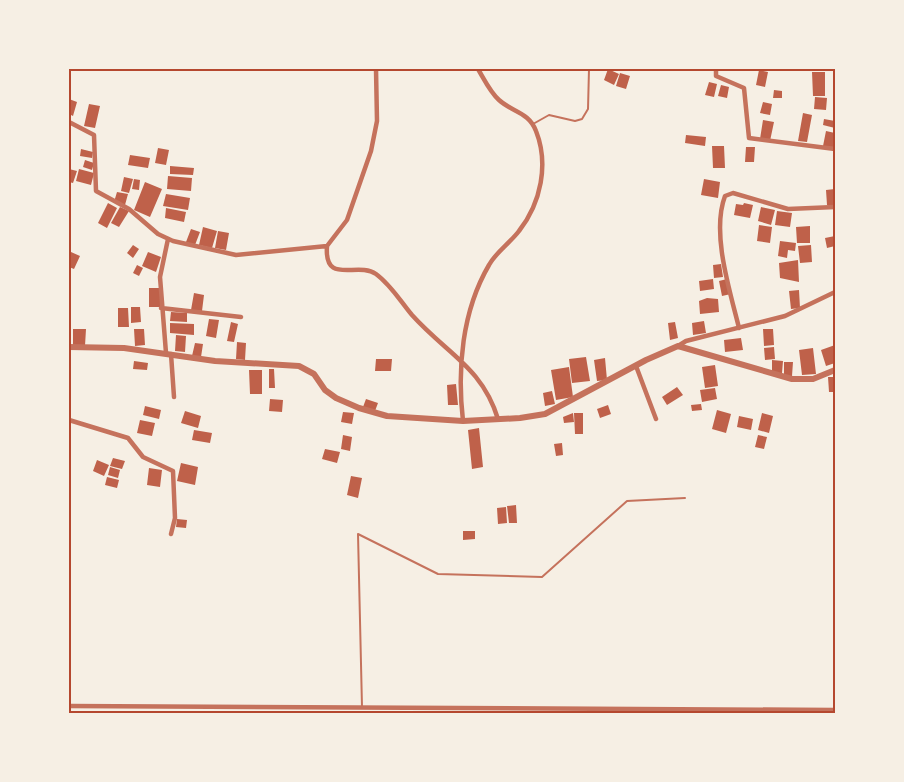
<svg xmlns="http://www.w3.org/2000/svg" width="904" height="782" font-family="Ubuntu,sans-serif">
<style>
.building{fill:#bf614a}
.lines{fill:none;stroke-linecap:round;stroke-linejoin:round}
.service{stroke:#c5725c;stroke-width:2}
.minor{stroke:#c5725c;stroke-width:4.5}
.tertiary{stroke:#c5725c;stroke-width:6}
.neatline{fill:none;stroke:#b5482f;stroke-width:2}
</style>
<rect width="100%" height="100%" fill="#f6efe4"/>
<path class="building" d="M608,69L619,74L614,85L604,80Z
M759,70L768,72L765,87L756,85Z
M812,72H825V96H813Z
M620,73L630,76L626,89L616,86Z
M709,82L717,84L714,97L705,95Z
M721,85L729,87L727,98L718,96Z
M774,90L782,91V98H773Z
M815,97L827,98L826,110L814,109Z
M69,99L77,102L73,116L69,114Z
M763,102L772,104L770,115L760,113Z
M89,104L100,106L95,128L84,126Z
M803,113L812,115L807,142L798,141Z
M824,119L835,121V128L823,125Z
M763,120L774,122L770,141L760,139Z
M826,131L835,133V149L823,146Z
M686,135L706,137L705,146L685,143Z
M712,146H724L725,168H713Z
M746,147H755L754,162H745Z
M158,148L169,150L166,165L155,163Z
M81,149L93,152L92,158L80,156Z
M130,155L150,158L148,168L128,165Z
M85,160L94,163L92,170L83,167Z
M170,166L194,168L193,175L170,174Z
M69,169L77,171L73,183L69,182Z
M79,169L94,173L91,185L76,181Z
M168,176L192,178L191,191L167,189Z
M124,177L133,179L129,193L121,191Z
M134,179L140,180L139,190L132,189Z
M704,179L720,182L718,198L701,195Z
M145,182L162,189L150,217L134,210Z
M835,189V205H827L826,190Z
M117,192L128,194L125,205L114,202Z
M166,194L190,198L188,210L163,206Z
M108,203L117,208L107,228L98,223Z
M744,203L753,205L750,218L734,215L736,204L743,205Z
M120,207L129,211L119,227L111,223Z
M761,207L775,210L771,225L758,221Z
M166,208L186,212L184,222L165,218Z
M777,211L792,213L790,227L775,225Z
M759,225L772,227L770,243L757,241Z
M810,226V243H797L796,227Z
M203,227L217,231L212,248L199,245Z
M191,229L200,232L195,245L186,242Z
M218,231L229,233L226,250L215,248Z
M835,236V246L827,248L825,238Z
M780,241L796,243L795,251L788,250L787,258L778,256Z
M133,245L139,249L133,258L127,253Z
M811,245L812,262L800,263L798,246Z
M71,252L80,256L74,269L69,267Z
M148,252L161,257L156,272L142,266Z
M798,260L799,282L780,278L779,263Z
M721,264L723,277L714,278L713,265Z
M137,265L143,268L139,276L133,273Z
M713,279L714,289L700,291L699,281Z
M727,279L731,294L722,296L719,281Z
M149,288H160V307H149Z
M799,290L800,308L791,309L789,291Z
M194,293L204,295L202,311L191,310Z
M707,298L718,299L719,312L700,314L699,301Z
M131,307H140L141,322L131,323Z
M118,308H128L129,327H118Z
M171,312L187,313V322L170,321Z
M209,319L219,320L216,338L206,336Z
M704,321L706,333L693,335L692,323Z
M231,322L238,324L234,342L227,341Z
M675,322L678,338L670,340L668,323Z
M170,323L194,324V335L170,333Z
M73,329H86L85,346H73Z
M134,329H144L145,345L135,346Z
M763,329H773L774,345L764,346Z
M176,335L186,336L185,352L175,351Z
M741,338L743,350L725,352L724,340Z
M237,342L246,343L245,360L236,359Z
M195,343L203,344L201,357L192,356Z
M835,345V363L826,366L821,350Z
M774,347L775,359L765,360L764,348Z
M813,348L816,374L802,375L799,350Z
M586,357L590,381L572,383L569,359Z
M605,358L607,380L597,381L594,360Z
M376,359H392L391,371H375Z
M772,360L783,361L782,373H772Z
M134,361L148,363L147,370L133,369Z
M784,362H793L792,376H784Z
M715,365L718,386L705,388L702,367Z
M569,367L573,397L556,400L551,370Z
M269,369H274L275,388H269Z
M249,370H262V394H250Z
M828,377H835V392H829Z
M456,384L458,405H448L447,385Z
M677,387L683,395L667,405L662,397Z
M715,388L717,399L702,402L700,390Z
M552,391L555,404L545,406L543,393Z
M270,399L283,400L282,412L269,411Z
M366,399L378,403L375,411L363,407Z
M701,404L702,410L692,411L691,405Z
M608,405L611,414L600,418L597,409Z
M145,406L161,410L159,419L143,415Z
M717,410L731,414L726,433L712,429Z
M185,411L201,416L198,428L181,423Z
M343,412L354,413L352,424L341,422Z
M573,413L574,422L564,423L563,417Z
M574,413H583V434H575Z
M762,413L773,416L769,433L758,430Z
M739,416L753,419L751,430L737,427Z
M140,420L155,423L152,436L137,433Z
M479,428L483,467L472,469L468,430Z
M194,430L212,433L210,443L192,440Z
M343,435L352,437L350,451L341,449Z
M758,435L767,437L764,449L755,447Z
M562,443L563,455L556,456L554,444Z
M325,449L340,452L337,463L322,459Z
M113,458L125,461L122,469L110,466Z
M97,460L109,465L104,476L93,471Z
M181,463L198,467L195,485L177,481Z
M110,467L120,470L118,478L108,475Z
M149,468L162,470L160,487L147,485Z
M351,476L362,478L358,498L347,495Z
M107,477L119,480L117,488L105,485Z
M516,505L517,523H509L507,506Z
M506,507L507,523L498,524L497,508Z
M177,519L187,520L186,528L176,527Z
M463,531H475V539L463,540Z"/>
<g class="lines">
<path class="service" d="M533,124L549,115L575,121L582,119L588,109L589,69
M362,707L358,534L438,574L542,577L627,501L685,498"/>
<path class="minor" d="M376,69L377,121L371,151L347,220L327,246C324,286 357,261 376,274C391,285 401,302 412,315C447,354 482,367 498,419
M716,69V76L744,88L749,138L835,149
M69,122L94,135L96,191L129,209L158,234L173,241L236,255L327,246
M161,308L241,317
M739,328C730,291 711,233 725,196L733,193L788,209L835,207
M678,346L686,341L785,316L835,292
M166,353L160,277L168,239
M171,354L174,397
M636,366L656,419
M69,420L128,438L143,457L173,471L175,518L171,534
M463,421C457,369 462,311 489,265C496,252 510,243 519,231C541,203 549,164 536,131C529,112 512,112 499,100C490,92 484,79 478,69
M69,706L835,710"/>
<path class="tertiary" d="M69,347L124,348L215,361L299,366L314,374L325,390L336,398L359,408L387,416L463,421L520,418L545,414L646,360L678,346L792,379H813L835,370"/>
</g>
<rect width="904" height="782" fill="none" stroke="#f6efe4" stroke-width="141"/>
<rect x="70" y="70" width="764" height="642" class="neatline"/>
</svg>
